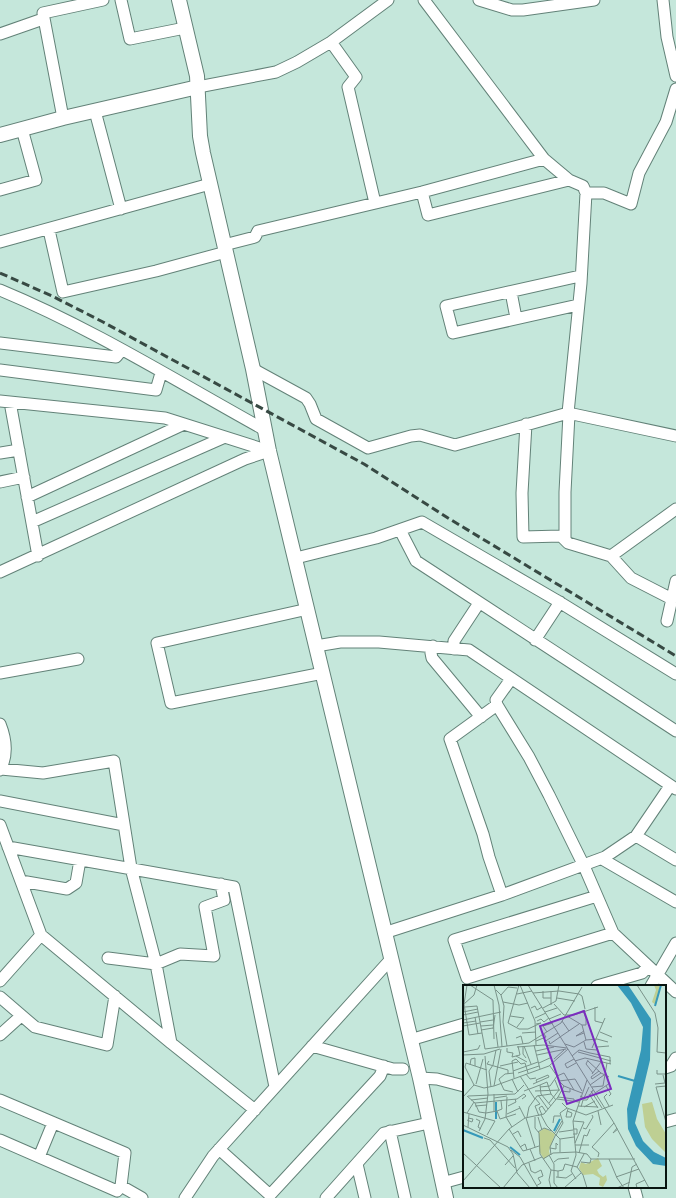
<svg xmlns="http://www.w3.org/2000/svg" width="676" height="1198" font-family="'Crimson Pro',serif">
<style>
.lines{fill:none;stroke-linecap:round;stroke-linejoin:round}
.minor-casing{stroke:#638278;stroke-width:13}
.tertiary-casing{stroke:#638278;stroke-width:16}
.minor{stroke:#fff;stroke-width:11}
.tertiary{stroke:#fff;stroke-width:14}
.rail{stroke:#374943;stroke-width:3;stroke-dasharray:8 4;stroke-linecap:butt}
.inset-river{fill:none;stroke:#3699b9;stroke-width:2}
.inset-road{fill:none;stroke:#7a938a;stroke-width:1}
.view{fill:#7b2cbf;fill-opacity:0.15;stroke:#7b2cbf;stroke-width:2}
.inset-edge{fill:none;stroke:#091511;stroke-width:2}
</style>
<rect width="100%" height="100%" fill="#c5e7db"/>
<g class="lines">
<defs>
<path id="minor" d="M121,0L130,39L185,28
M424,0L544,159L569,180L583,186L586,193L581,283L568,413
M479,0L512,10H523L594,0
M663,0L667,37L676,76
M0,34L43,19
M331,42L356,77L348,87L375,203
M198,87L276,72L297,62L331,42L388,0
M95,111L121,209
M63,118L43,13L103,0
M0,190L36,180L22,129
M422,192L428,215L569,180
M586,193H604L631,204L639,173L666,122L676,89
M49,230L63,292L156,271L226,252
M0,242L210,184
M224,245L255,237L258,231L422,192L544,159
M0,290C92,328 178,382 265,430
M511,292L516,318
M578,305L453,333L446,306L580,276
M0,343L116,357L121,351
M253,369L306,398L310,404L316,419L368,448L411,436L420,435L455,445L568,413L676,436
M0,370L156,390L161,373
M0,401L165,418L269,451
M10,402L38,556
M526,424L522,493L523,537L561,536L568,543L611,556L631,578L672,599
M0,453L19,450
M0,482L24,477
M27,497L184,424
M32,522L225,437
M400,530L416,561L676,731
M565,540V492L569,414
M611,556L676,509
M296,558L376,538L422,522L556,600L676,674
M0,572L245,459L269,451
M308,609L157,643L171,703L323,673
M667,621L676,581
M535,640L560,602
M316,646L340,642H379L469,650L676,789
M433,646L431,653L432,658L481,717
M454,649V641L479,603
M0,673L78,659
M511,679L496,700L497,705L529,757L549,795L584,866L613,933L676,992
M497,705L450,739L483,834L489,857L502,895
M0,724C6,739 8,755 0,770
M1,769L43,773L114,761L131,868L156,964L171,1043L255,1110
M0,801L124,825
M0,825L41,935L171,1043
M636,836L676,860
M8,847L234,887L275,1087
M602,859L676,902
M21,881L67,889L76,883L80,860
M597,896L454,940L467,978L613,933
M384,933L502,895L605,857L636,836L670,786
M108,958L156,964L180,954L214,956L205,907L224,900L221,884
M0,981L41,935
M597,986L642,973L648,967
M651,986L676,943
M0,997L35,1027L107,1045L115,996
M0,1035L21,1016
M410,1040L464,1024
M312,1046L393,1069H403
M665,1068L671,1066L676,1058
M420,1078L437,1079L464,1086
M0,1100L125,1153L121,1186
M665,1122L676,1119
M390,1131L405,1198
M0,1140L117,1191L121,1186L142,1198
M219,1149L270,1195L380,1076L384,1066
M39,1157L53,1123
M357,1164L365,1198
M442,1183L464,1177
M634,1187L637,1198
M185,1198L213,1156L391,959
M326,1198L384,1133L429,1123"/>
<path id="tertiary" d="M179,0L197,76L200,136L203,153L253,369L269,451L420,1078L446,1198
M0,135L63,118L198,87"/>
</defs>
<use href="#minor" class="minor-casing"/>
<use href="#tertiary" class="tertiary-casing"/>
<use href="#minor" class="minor"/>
<use href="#tertiary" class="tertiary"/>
<path class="rail" d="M0,273L52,296L103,322L364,464L448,518L676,656"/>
</g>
<g transform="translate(463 985)">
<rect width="203" height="203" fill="#c5e7db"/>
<path d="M191,0H197L193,20L189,17L193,5ZM189,117L194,134L203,149V168L189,154L182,142L179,119ZM82,143L92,149L86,166L87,170L81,174L76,166V147ZM135,173L139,181L134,185L136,189L140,192L143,190L144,195L140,202L136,200L137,193L130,189L120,190L116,183L118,177L123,179Z" fill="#becf93"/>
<path d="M154,0H165L188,34L187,75L172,138L180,156L191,167L203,173V181L190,179L173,161L165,144L164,124L178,65L180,42L168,18Z" fill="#3699b9"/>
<path class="inset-river" d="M192,21L198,0M155,91L172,96M33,134V117M0,145L20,153M91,146L97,134M47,162L57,170"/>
<path class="inset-road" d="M4,0L1,19L6,50L19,48M7,0L30,15L31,54M31,0L36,20L39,62M56,0L45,38L56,44H65L78,38L73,39M57,0L72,36L73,60M65,0L151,138L186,203M174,0L192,28L195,43L194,67L203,68M33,5L38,10L41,21L40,37L44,61M80,6V13H88M88,6V20M70,8L96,6L116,9L119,11L122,24M54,9L69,6M38,10L45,2L54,3M94,13L112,16M40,17L56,20L65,18M1,19L11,10L14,0M91,19L101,30H111L135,22M2,22L14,21L22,64L66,58L98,38L119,2M132,22V36L140,38M68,23L72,21L74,25L79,22M80,23L93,16L96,0M0,27L15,24M82,27L94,23M0,30L15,27M47,31L61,33L54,42M104,31L119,40L123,55M12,32L15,49M72,33L83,28M86,34L98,29M0,35L38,27M74,36L78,34L81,37L86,33M99,36L106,46M17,37L30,35M0,38L13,36M119,40H123V34L120,25M0,41L17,38M18,41L30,40M30,44L32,30M18,45L30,43M121,46L113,51L121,48M33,47L35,62M84,47L80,41L90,38M137,47L149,52M59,48L73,47M97,52L116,39M53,53L58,51L60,59M73,56L83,52L81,49M86,56L87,59L97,52M81,57L95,48M121,57L123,64L134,65M102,59L111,62L123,55L134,54L145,57M71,60L77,84M60,61V69L63,73M61,61L68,79M54,62L81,60L104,63M134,62L146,61M44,63V67L50,68L49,72L57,70L55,61M129,63L142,33M73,66L91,62M0,67L15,64L17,60M115,67L148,76M0,70L21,69L37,64M74,70L103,64M53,71L64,77M109,71L116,65L127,68L147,72V79M91,74L101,65M111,74L102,79L104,83L113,78M125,75L123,79L130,88M26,76L24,79L45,85V89M112,76L122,73L148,79M125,76L138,88L146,92M76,78L89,72M7,80L8,74L12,73V81M37,81L55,77M87,81L94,91M2,82L3,78L24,85M2,82L11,100M194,85V89H203M50,86L75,77M136,86L128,92L129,94L138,88M55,88L76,81M63,89L67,94L73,93M129,89L138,77M57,91L72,114M51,93L49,76L53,74L58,79L62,78L65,88M49,94L55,107M96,96L112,94L119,106M96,96L101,101L111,105M13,99L20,74M70,99L86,92L85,90L73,95L74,97M192,99L202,98L200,90M127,100L141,90M31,101L38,64M143,101L148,109L146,111M203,101L193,102L203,137M28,102L26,86L30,80L33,65M77,102L87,101L94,91L101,88L111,105L119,108M129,102L140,101L144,78M61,106L77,100M72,106L97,105M98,106L107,107V104M128,106L139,123M50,107L41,105L36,94L42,89L51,88M132,108L147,98M126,109L135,123M144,109L141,112L146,121M75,110L85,124M4,111L12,118L16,127L23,128L34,126L37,134L53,129M5,111L52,109L61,100M117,111L121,113L126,102M0,112L11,100L21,103L31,101L86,81L105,64M44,112L43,132L49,142M95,112L111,114V116M31,113L44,111M72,113L77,119L72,121L76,131M94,114L116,117M8,115L25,113M12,118L54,114L61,109L63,111L59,114M86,118L96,105L92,95M99,118L104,123L123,130L150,120M12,121L24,120M45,121L53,117L52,114M56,121L62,133M88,121L78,109L77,100L84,97L88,109L93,115M115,121L135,122M118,122L120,115H124L130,105M121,122L132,116M31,126V109M34,126L39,124L38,116M104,126L109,128L108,132H103L104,127L105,124M135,126L138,140M0,127L32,136L24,150M4,128L11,117M44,129L57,123M78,130L84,141L97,154V167M79,130L76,123L79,121L83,127M64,132L66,122L74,111L88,109M72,132V143L76,148L77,169L88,185L95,186M75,132L79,145M63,133L72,162M13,134L17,136L15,142L18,144M4,135L9,137L10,134L5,133M110,136L121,137L112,158M90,138L91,131H97M0,140L45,162L50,169L54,188L67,203M5,142L6,129M120,143L123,144L130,132L129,130M154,143L150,148L155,144M46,144L60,166L67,164M110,144H114V149H110M16,146L22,134L25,109L22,71M75,147L81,143L89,146M96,147L110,145M92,148L99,136M50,149L55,146L58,152M93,150L100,138L97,128L104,123M21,153L27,155L52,183M97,154L111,152M112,160H126M57,162L62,159L64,165M87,163L93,164V158L95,160M48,165L57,172L75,203M0,168L38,203M116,168L121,150L124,151L127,144M86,170L91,179V198L95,203M88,170L87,162L93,149M135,172L136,168L129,162L151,138M80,174L90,168L113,167L124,169L128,174H172M146,174L154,193L161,203M72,176L67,164L76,161M91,177L95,174L106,173M118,177L127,178L128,174M66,178L68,186L72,188L78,185L80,191L75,193L78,198L73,201M42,180L50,171M114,182L120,190L124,203M114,182L121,169M88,185L86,195L88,203M93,192L103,193L109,189M95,192V186L100,185L102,179L114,182M153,192L176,184M113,194L108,186L113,170L110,136L124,95M0,196L46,144L62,133L81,129L95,112L101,101M40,203L59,180L79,172M101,203L118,188M154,203L167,197M165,203L169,182L174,179M174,203L173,199L182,195"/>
<path class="view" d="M121,26L148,104L104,119L77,41Z"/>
<rect width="203" height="203" class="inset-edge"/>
</g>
</svg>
